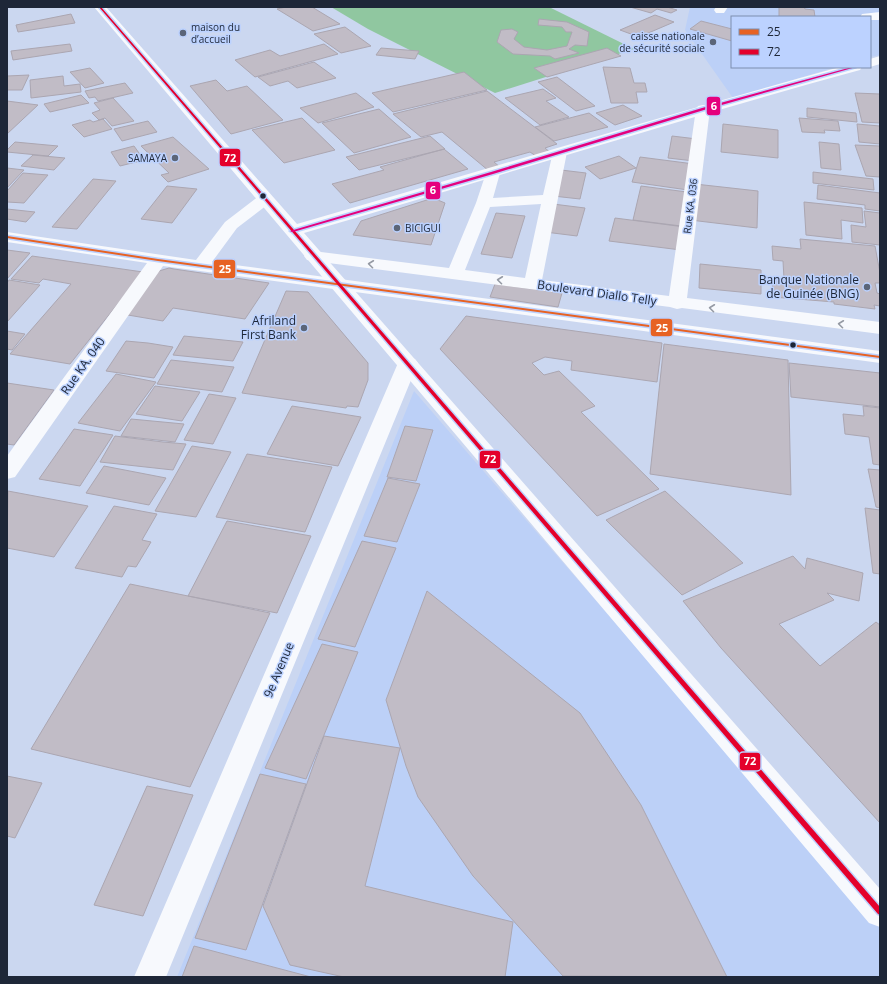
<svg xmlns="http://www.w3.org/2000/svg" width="887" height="984" font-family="'Open Sans',sans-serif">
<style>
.built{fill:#bcd0f7}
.forest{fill:#90c7a0}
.building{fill:#c1bcc6;stroke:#aba6b1}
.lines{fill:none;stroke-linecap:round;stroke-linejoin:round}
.minor{fill:#f7f9fd;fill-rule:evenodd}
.major{fill:#f7f9fd;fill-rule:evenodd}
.bus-1-casing{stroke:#bcd2ff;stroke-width:3}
.bus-2-casing{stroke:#bcd2ff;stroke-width:3}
.bus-3-casing{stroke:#bcd2ff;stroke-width:3}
.bus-1{fill:#e76223;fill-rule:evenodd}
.bus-2{fill:#e4002b;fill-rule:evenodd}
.bus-3{fill:#e5007d;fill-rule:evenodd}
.oneway{stroke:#959aa4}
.poi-dot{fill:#5b6578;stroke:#bcd2ff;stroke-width:1.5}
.bus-dot{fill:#1e2738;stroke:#bcd2ff;stroke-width:1.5}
.labels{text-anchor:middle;stroke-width:3;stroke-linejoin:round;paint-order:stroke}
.far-poi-label{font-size:10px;fill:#1e2738;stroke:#bcd2ff;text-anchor:start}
.far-street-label{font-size:10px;fill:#1e2738;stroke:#bcd2ff}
.poi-label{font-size:12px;fill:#1e2738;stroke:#bcd2ff;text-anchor:end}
.street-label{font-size:12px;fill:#1e2738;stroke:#bcd2ff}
.line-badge{stroke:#bcd2ff;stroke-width:1.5}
.badge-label{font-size:11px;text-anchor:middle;font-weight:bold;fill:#fff}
</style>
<rect width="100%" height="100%" fill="#cbd7f0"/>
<path class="built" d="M690,7H880V55L870,57V17H732V67H836L733,98L685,30Z
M414,391L880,928V977H177Z"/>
<path class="forest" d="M331,7H549L634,49L495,93L368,29Z"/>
<path class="building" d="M286,7H312L340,24L313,31L277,9Z
M630,7H667L677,10L671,13L657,9L651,13Z
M779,7H804L805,9L814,10L815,17H779Z
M71,14L75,23L18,32L16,25Z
M655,15L674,22L639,37L620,30Z
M539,19L567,22L589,32L587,46L575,45L569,49L579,53L555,59L550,56L513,54L497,42L501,30L512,29L518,32L514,39L524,47L547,50L567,46L572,32H566L562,27L538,25Z
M701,21L732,29V41L690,29Z
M345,27L371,46L341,53L314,34Z
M70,44L72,51L13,60L11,51Z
M324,44L338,54L255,77L235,60L270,50L280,56Z
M381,48L419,51L415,59L376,55Z
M607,48L621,56L547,77L534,68Z
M314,62L336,78L297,88L288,81L270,86L258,77Z
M603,67L630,68L634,83H645L647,92H636L638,103H611Z
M90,68L104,83L85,88L70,72Z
M464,72L487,90L393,112L372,93Z
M29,75L22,90H7V76Z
M63,76L64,86L80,84L81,92L31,98L30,80Z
M557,77L595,106L576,111L538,82Z
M216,80L227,91L247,86L283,120L231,134L190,86Z
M125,83L133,93L98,101L95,97L89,98L85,91Z
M543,89L556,98L546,101L569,117L540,125L505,98Z
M487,91L557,144L545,148L552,154L539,158L530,152L494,162L501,168L489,171L442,132L421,137L393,114Z
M356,93L374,107L318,123L300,108Z
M855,93L880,94V123L862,122Z
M81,95L89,103L50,112L44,104Z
M113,98L134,121L112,126L105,118L99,120L92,113L100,110L94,103Z
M7,101L38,105L7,134Z
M623,105L642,116L615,125L596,113Z
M807,108L856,113L857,122L807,117Z
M379,109L411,137L354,153L322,123Z
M589,113L608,127L554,141L535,127Z
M302,118L335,150L284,163L252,130Z
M799,118L838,121L840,131L824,130L825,133L802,132Z
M103,119L112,129L84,137L72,125L90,120L93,122Z
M148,121L157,132L122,141L114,129Z
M723,124L778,130V158L721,152Z
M857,124L880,126V144L859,142Z
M430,136L445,149L359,170L346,157Z
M672,136L697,139L694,161L668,158Z
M173,137L209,169L168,182L161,175L169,173L141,146Z
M15,142L58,146L48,156L7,152V150Z
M819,142L839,144L841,170L821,168Z
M855,145L880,146V177L866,176Z
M134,146L144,160L120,166L111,152Z
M444,149L468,169L350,203L332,184L384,170L380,167Z
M33,155L65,158L54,170L21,166Z
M619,156L636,168L600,179L585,167Z
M640,157L694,164L688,190L632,182Z
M7,168L24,170L7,188Z
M561,170L586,173L580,199L553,196Z
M813,172L873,179L874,190L813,183Z
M23,173L48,175L24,203L7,202V191Z
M93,179L116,181L77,229L52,227Z
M695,184L758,191L757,228L690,220Z
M818,185L880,193V211L865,209V205L817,199Z
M167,186L197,189L172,223L141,219Z
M641,186L687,192L681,226L633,220Z
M433,198L445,203L431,245L353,235L361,221Z
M804,202L862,208L863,223L841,220L842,239L806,235Z
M553,204L585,208L577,236L545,232Z
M7,209L35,212L26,222L7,219Z
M864,211L880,213V245L852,242L851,225L866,227Z
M496,213L525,216L512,258L481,254Z
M615,218L685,227L681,250L609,241Z
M800,239L875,246L880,273V283H875L877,293L880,294V306L874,305L875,309L834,304V302L773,297L772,278L784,279L783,261L773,260L772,246L801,249Z
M7,250L30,253L7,279Z
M32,256L143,272L70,364L10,354L71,284L43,279L39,283L11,279Z
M700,264L761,270V294L699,288Z
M169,268L174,269L269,283L245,319L173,308L163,321L122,314L159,271Z
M9,280L40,285L7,322V283Z
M495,284L562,293L558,307L490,297Z
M286,291L308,292L368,363V380L358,407L347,406L346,408L242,393Z
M466,316L662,343L657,382L571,370L572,361L545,357L532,363L544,375L559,371L595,406L581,412L659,489L597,516L440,349Z
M7,331L25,334L12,350L7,349Z
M184,336L243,342L233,361L173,355Z
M126,341L148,343L173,347L154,378L106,371Z
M664,344L788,360L791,495L650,474Z
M171,360L234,367L222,392L157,384Z
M789,363L880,373V407L791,397Z
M116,374L156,382L120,431L78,423Z
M7,383L54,390L14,445L7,444Z
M155,386L200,392L182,421L136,414Z
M209,394L236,398L213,444L184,440Z
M292,406L361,417L338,466L267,454Z
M863,406L880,408V465L873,464L869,437L845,434L843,414L864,416Z
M131,419L184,424L175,442L121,436Z
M405,426L433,430L416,481L387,477Z
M74,429L113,435L80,486L39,479Z
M115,436L163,442L186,444L173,470L100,462Z
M192,446L231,452L196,517L155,511Z
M247,454L332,467L305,532L216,517Z
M104,466L166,478L149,505L86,493Z
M868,469L880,470V508L876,507Z
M388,478L420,484L397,542L364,536Z
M8,491L88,506L54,557L7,548Z
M665,491L743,563L682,595L606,520Z
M114,506L157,514L142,540L151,542L136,567L128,566L122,577L75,568Z
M865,508L880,510V574L873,573Z
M227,521L311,536L277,613L188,596Z
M362,541L396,548L355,647L318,639Z
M793,556L805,569L807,558L863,573L859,601L827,593L834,600L779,624L820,666L876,622L880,625V823L721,648L683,601Z
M130,584L270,613L190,787L31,749Z
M427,591L580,713L641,805L727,977L563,976L473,876L418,797L406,766L386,700Z
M322,644L358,652L306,779L265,768Z
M324,736L400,748L365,886L513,922L505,977H344L290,965L263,906Z
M260,774L306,784L246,950L195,938Z
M7,776L42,783L15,838L7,836Z
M147,786L193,795L143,916L94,905Z
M194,946L311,977H182Z"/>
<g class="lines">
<path class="minor" d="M716,7H728L724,13H716L714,10Z
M880,12V20H870V17H860L862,14Z
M703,105L708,106L710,109L687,298L880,322V334L682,308L677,309L670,307L313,261L307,260L304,256L307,252L313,251L449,268L476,203L487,170L492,168L497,170L500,173L493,198L543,195L553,152L555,149L560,148L565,149L567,152L542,280L669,296L696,109L698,106ZM541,204L525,278L465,270L490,207Z
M265,194L271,196L273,199L271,202L237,228L212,262L880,351V363L163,266L15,477L7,479V456L147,263L7,242V232L196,260L225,222L259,196Z
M408,357L415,359L418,363L166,977H134L398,363L401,359Z"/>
<path class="major" d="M94,7H106L297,224C478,172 658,117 840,67H862L860,70C674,121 490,179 304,233L880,889V927L869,923Z
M880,56V64L870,67V59Z"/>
<defs>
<path id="bus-1" d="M7,236L158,259L880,356V358L158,261L7,238Z"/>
<path id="bus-2" d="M99,7H101L880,907V915L878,914Z"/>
<path id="bus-3" d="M852,67H856L704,110L493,174L293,232H292L290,231L491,172L702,108Z"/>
</defs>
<use href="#bus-1" class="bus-1-casing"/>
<use href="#bus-2" class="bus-2-casing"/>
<use href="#bus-3" class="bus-3-casing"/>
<use href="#bus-1" class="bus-1"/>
<use href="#bus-2" class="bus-2"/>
<use href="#bus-3" class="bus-3"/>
</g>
<defs><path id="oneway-chevron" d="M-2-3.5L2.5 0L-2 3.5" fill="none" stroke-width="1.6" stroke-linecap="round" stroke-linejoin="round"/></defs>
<g class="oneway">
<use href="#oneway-chevron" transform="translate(371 264) rotate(-173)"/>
<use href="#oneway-chevron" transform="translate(500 280) rotate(-173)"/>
<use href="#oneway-chevron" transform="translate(712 308) rotate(-173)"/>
<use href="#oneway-chevron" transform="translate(841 324) rotate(-173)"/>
</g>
<g class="poi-dot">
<circle cx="183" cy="33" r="4"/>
<circle cx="713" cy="42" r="4"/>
<circle cx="175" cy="158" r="4"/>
<circle cx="397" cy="228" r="4"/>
<circle cx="867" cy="287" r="4"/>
<circle cx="304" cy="328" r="4"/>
</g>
<g class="bus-dot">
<circle cx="263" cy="196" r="3.5"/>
<circle cx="793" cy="345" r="3.5"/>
</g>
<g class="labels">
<g class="far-poi-label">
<text x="191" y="31">maison du<tspan x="191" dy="12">d’accueil</tspan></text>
<text x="705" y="40" text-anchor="end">caisse nationale<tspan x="705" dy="12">de sécurité sociale</tspan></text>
<text x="167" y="162" text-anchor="end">SAMAYA</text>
<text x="405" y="232">BICIGUI</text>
</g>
<g class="far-street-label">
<text transform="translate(690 206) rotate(-83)" y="4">Rue KA. 036</text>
</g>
<g class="poi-label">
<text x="859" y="284">Banque Nationale<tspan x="859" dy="14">de Guinée (BNG)</tspan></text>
<text x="296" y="325">Afriland<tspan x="296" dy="14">First Bank</tspan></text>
</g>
<g class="street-label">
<text transform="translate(597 293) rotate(8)" y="4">Boulevard Diallo Telly</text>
<text transform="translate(83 366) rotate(-55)" y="4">Rue KA. 040</text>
<text transform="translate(279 670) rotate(-67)" y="4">9e Avenue</text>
</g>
</g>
<g class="line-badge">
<rect x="706" y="96" width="15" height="20" rx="4" fill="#e5007d"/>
<rect x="219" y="148" width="22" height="19" rx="4" fill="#e4002b"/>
<rect x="425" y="181" width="16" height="19" rx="4" fill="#e5007d"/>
<rect x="213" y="259" width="23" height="20" rx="4" fill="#e76223"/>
<rect x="650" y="318" width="23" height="19" rx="4" fill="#e76223"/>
<rect x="479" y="450" width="22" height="19" rx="4" fill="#e4002b"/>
<rect x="739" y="752" width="22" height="19" rx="4" fill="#e4002b"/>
</g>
<g class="badge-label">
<text x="714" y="110">6</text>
<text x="230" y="162">72</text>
<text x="433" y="194">6</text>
<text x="225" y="273">25</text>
<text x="662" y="332">25</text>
<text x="490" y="463">72</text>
<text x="750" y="765">72</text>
</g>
<rect width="887" height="984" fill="none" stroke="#1e2738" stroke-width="16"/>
<rect x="731" y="16" width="140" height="52" fill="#bcd2ff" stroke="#7d8eaf"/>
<rect x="739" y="29" width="20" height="6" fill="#e76223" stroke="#7d8eaf"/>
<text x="767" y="36" font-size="12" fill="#1e2738">25</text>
<rect x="739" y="49" width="20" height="6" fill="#e4002b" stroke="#7d8eaf"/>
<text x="767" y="56" font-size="12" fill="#1e2738">72</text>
</svg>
